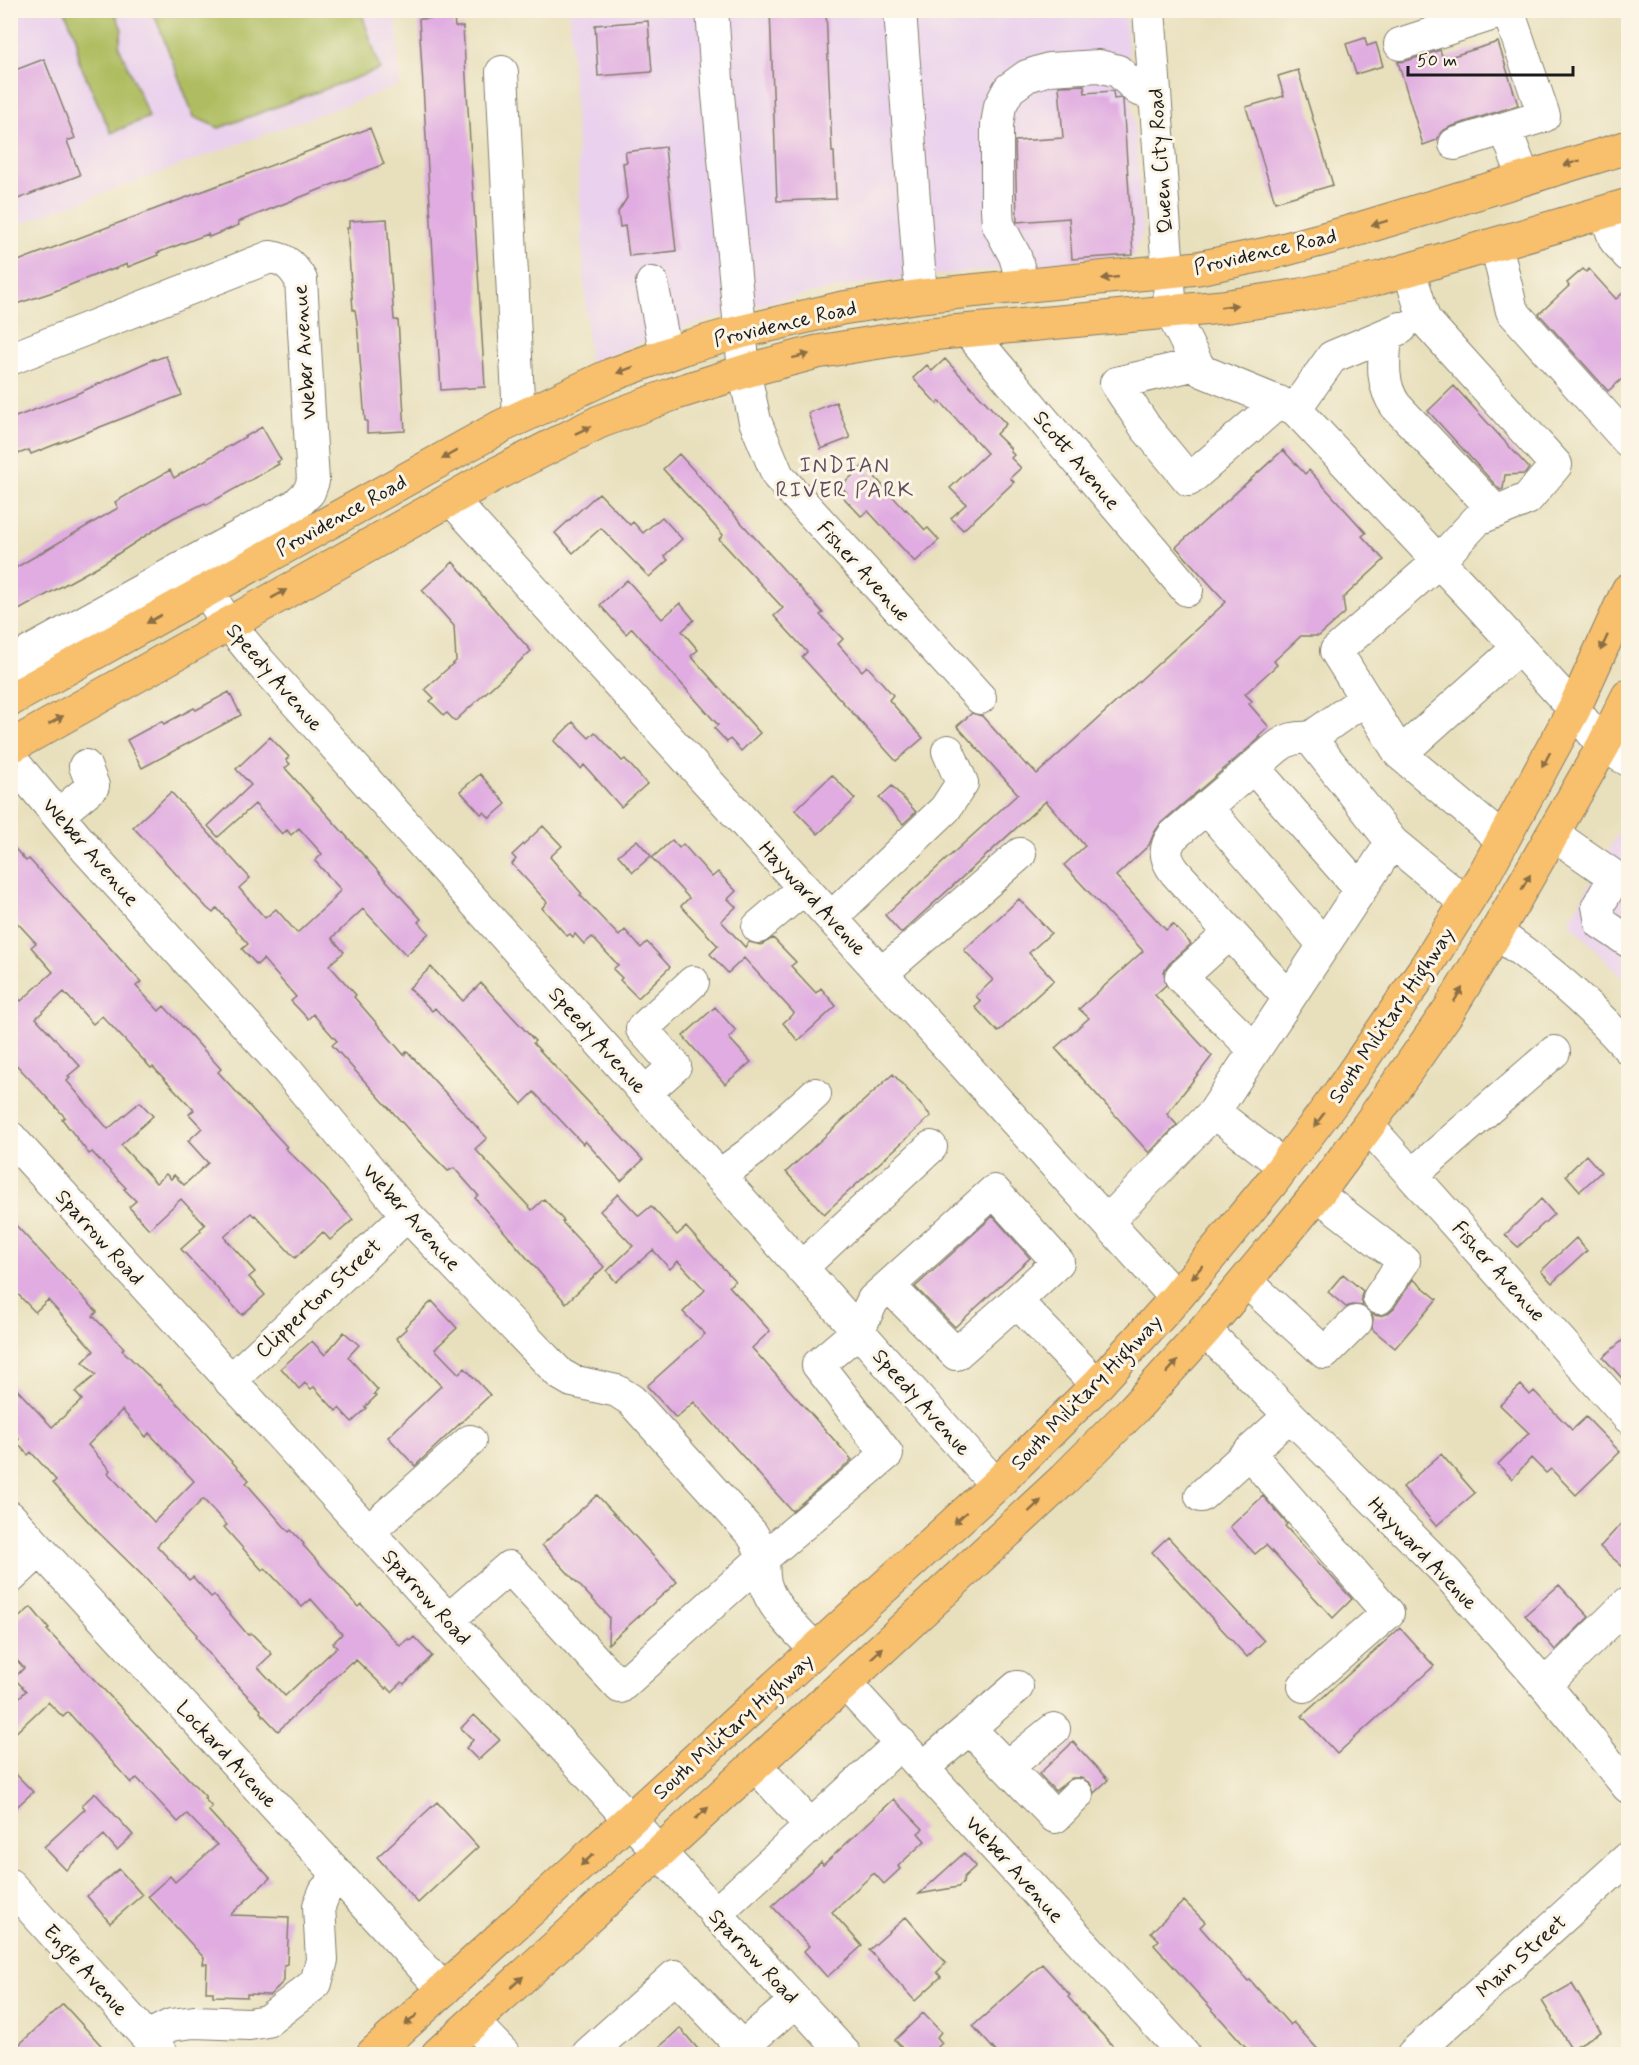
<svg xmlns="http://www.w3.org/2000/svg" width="1639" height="2065" font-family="Mynerve,sans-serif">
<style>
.built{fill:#ead1ed}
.green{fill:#afbd60;stroke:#666c3e;stroke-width:1.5}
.building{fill:#e0ace1;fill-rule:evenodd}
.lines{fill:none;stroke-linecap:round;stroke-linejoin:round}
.minor-casing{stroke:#827e6c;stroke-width:34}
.major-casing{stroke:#827e6c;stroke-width:35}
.minor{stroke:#fff;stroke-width:32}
.major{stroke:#f8bf6c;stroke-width:33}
.oneway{fill:#8a6e44}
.labels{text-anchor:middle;stroke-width:6;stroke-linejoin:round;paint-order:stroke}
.street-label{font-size:21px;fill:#1c1c1c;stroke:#fcf5e5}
.neighbourhood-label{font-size:22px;letter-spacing:1.5px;fill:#614e61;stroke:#fcf5e5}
</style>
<rect width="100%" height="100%" fill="#fcf5e5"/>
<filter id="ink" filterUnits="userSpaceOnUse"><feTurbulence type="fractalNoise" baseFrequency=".0167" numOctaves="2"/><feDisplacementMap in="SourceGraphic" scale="12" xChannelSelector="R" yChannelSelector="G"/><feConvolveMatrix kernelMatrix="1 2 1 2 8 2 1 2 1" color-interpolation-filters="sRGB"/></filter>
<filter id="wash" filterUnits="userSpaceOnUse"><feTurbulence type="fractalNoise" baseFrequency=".008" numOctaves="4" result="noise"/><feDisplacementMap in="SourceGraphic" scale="24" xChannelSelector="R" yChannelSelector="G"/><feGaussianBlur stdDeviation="1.35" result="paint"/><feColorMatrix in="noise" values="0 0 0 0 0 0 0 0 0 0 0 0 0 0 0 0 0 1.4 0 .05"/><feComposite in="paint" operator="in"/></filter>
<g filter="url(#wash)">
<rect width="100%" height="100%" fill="#e8e0bd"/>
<path class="built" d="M11,11H396L400,85L11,227Z
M569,11H1125L1143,232L1133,256L873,281L769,302L662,334L589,362Z
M1628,815V983L1569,922Z"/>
<path class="green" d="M65,11H114L122,29L119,46L149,117L111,133L78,59L77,40Z
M153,11H361L380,69L219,128L194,117Z"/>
<g id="blocks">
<path class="building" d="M770,10H826L832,152H834L836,199L777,201Z
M454,17L455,27H463L485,387L441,390L419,19Z
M648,21L652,72L598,76L595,25Z
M1365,38L1367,46L1376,43L1383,66L1356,74L1346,44Z
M1498,42L1518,105L1450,127L1441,132L1437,140L1423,145L1398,62L1406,61L1440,50L1443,59Z
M44,59L75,138L67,141L80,175L10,202V72Z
M1298,70L1333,185L1275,202L1246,107L1284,96L1278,76Z
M1084,85L1085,93L1113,91L1114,99L1121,98L1123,100L1133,255L1072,259L1069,218L1017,222L1015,141L1063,138L1059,86Z
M370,128L384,164L253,216L238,222L239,225L209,237L208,234L157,253L158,255L128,267L127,264L109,271L108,270L50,293L10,306V264Z
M665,147L676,251L629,256L625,226L620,227L618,212L627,198L623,163L627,162L625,152Z
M387,219L394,320H398L405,431L367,433V421H365L357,322L355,310H353L347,228H349V221Z
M1583,269L1586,272L1589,269L1616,299L1629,288V373L1608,391L1539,314L1569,286L1567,283Z
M166,356L182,395L31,454L29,450L10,457V419L74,395L154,359V360Z
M945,359L1006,424L996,434L1011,449L1010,451L1014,455L1011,458L1021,468L1010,478L1014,482L963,530L951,518L966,504L950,488L987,453L940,401L937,404L913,378L927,365L932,371Z
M1454,386L1529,468L1525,474L1505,475L1503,489L1500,490L1428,411Z
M836,402L850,438L821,449L808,413Z
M262,427L281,460L277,462L279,464L206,505L205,503L173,518L102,564L17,611L10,600V571L118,508L115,502L170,470L174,478Z
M1283,450L1305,474L1309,470L1366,533L1362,536L1384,560L1343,598L1345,613L1319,636H1301L1274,661L1277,665L1245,694L1252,701L1249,704L1269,727L1258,737L1260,738L1161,823L1154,833L1149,845L1116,876L1166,930L1173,924L1191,944L1169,964L1164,972L1166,985L1155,995L1212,1056L1167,1114L1177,1125L1149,1153L1055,1048L1089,1018L1079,1009L1143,951L1064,865L1085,846L1046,801L901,933L885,915L1018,794L957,726L972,713L982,716L1027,766L1028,764L1037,774L1226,602L1176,547Z
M679,454L823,613L820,615L843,639L838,644L862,671L867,666L893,695L889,700L923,738L896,761L802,657L807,652L774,616L783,608L719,539L723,535L663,469Z
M864,465L905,510L906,509L925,530L928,528L939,540L915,562L868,511L861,516L843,497L847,493L841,486Z
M599,493L630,525L633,522L643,533L662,517L682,539L664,556L668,560L649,577L601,528L573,553L555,533Z
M453,562L531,651L455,721L447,713L444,715L430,701L434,698L425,689L456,661L454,626L422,590Z
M627,580L662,619L680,603L694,620L682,631L698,650L691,656L760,733L741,751L730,739L727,742L714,728L718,725L632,628L626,634L600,605Z
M229,692L241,715L142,768L127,740L162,721L164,724L194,708L196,710Z
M573,722L589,738L595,732L622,761L625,759L647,784L621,807L584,765L581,769L554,741Z
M270,737L289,757L286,760L290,764L285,768L421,919L418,922L429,933L406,955L363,909L332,938L344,952L329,965L356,995L354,997L404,1055L407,1051L487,1138L475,1149L532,1210L544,1199L564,1221L562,1222L564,1224L604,1267L566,1303L475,1198L478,1195L454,1168L448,1171L426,1149L332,1045L337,1041L313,1014L308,1019L291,1001L296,997L263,959L257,965L242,949L248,944L217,908L213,913L207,908L133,827L171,792L250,878L239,888L265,918L276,909L297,933L335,898L334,897L341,890L315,861L322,854L299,828L291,835L287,830L282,834L255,804L218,837L208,826L251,785L236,769Z
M480,774L506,804L490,818L484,812L481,814L460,791Z
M832,775L855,799L818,834L795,810Z
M892,786L916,812L903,824L879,798Z
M543,826L562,846L550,857L582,894L580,895L619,936L625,930L641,948L647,942L670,967L638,998L620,980L622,978L613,969L618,965L592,937L584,944L575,934L573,937L570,934L567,936L542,908L547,902L512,864L516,859L512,855Z
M637,840L651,856L633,872L618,855Z
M672,840L679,848L683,844L712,877L718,872L736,891L728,899L736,907L721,921L745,947L749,942L761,945L773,938L796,962L791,966L816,993L821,988L836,1006L798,1041L783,1023L794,1013L744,958L728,973L710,954L718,946L681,906L689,898L652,858Z
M10,843L26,861L29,859L141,982L136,986L159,1011L164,1006L221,1069L218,1072L287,1147L285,1148L319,1181L353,1220L330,1240L323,1232L295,1258L255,1215L254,1216L251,1213L224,1237L255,1272L249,1277L265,1295L242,1315L181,1249L201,1231L200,1229L205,1225L181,1199L149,1229L129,1207L136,1201L124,1189L126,1188L92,1152L89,1154L62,1119L65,1117L10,1058V990L21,1001L53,972L31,947L36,943L10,915ZM64,992L93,1024L102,1016L151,1068L153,1067L194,1110L189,1114L202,1128L188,1141L208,1163L184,1185L174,1175L171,1179L166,1174L156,1183L121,1145L153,1116L140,1102L108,1129L67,1081L70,1078L68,1076L80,1066L36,1018Z
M1019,899L1051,933L1029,953L1054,980L998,1032L975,1007L981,1002L976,996L993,980L964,950Z
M431,967L463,1001L481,983L535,1041L533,1043L558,1070L643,1160L621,1181L585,1141L583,1144L534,1092L522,1104L435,1008L432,1011L409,988Z
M715,1007L736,1031L729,1038L751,1062L725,1084L683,1036Z
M893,1074L931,1116L824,1214L786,1172Z
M1586,1155L1601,1172L1580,1191L1566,1175Z
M618,1194L639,1216L651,1206L677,1235L686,1227L735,1281L729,1286L770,1331L752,1348L852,1460L792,1511L694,1402L676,1418L647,1386L705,1334L683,1312L705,1290L678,1261L670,1269L653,1250L616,1282L607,1271L633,1246L600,1211Z
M1541,1199L1554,1214L1518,1247L1505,1235Z
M993,1216L1030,1258L955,1327L915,1287Z
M10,1219L97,1312L93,1316L124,1348L122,1350L158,1385L159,1384L249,1480L246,1483L289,1532L291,1530L304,1544L303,1545L358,1607L361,1604L400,1646L408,1639L410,1641L414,1637L432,1656L404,1684L402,1682L392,1692L387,1687L386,1689L356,1660L353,1664L351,1662L278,1731L260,1712L261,1710L218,1665L196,1637L197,1635L146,1579L98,1532L53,1483L56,1480L31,1452L28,1455L16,1442L19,1439L10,1430V1382L52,1427L82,1400L75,1392L96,1375L83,1362L94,1351L48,1300L35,1312L10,1286ZM122,1410L146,1437L149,1433L194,1481L154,1522L108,1473L110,1470L88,1445ZM203,1499L227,1525L224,1527L262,1570L265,1568L302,1607L311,1599L342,1634L333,1643L337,1647L285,1696L258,1667L272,1654L251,1633L248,1635L214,1595L211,1597L193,1577L189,1580L157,1546Z
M1576,1238L1587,1251L1552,1283L1541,1271Z
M1343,1274L1363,1291L1361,1297L1363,1306L1352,1305L1346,1307L1328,1292Z
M1413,1279L1437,1299L1395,1348L1372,1329L1373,1318L1371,1314L1378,1316L1387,1314L1394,1308Z
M432,1301L457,1328L435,1349L459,1374L465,1368L490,1395L415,1466L388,1437L441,1386L396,1338L406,1329L405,1327Z
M344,1332L359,1345L348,1357L378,1390L374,1394L376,1396L365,1407L367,1408L352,1422L339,1408L336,1411L314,1387L311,1389L305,1383L299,1389L281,1368L312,1341L325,1355Z
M1629,1335V1386L1603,1357Z
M1521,1385L1530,1395L1534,1391L1572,1430L1586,1417L1620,1452L1576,1495L1551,1469L1546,1473L1531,1458L1512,1479L1498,1464L1529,1433L1500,1405Z
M1441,1454L1475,1493L1436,1526L1403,1487Z
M597,1495L677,1582L608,1644L609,1617L542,1545Z
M1263,1496L1287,1524L1285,1526L1352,1599L1333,1618L1266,1545L1255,1554L1230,1527Z
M1629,1515V1572L1600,1547Z
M1168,1537L1264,1641L1247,1657L1152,1552Z
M1559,1585L1589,1617L1555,1650L1525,1615Z
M31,1607L49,1629L47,1630L206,1797L204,1798L212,1807L208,1810L270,1878L230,1915L289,1917L287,1964L284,1965V1981L270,1995L247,1994V1997L213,1996V1992H206L207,1964H203L204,1958L148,1896L170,1876L175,1882L217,1845L187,1814L178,1822L137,1778L131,1783L68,1712L63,1717L48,1702L10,1738V1706L26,1691L14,1678L24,1668L10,1653V1625Z
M1400,1628L1434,1666L1337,1754L1302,1716Z
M474,1715L500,1740L478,1760L466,1748L473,1740L461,1728Z
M1073,1742L1108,1780L1094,1793L1090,1783L1081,1778H1072L1055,1791L1039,1774Z
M10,1768L33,1792L10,1813Z
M95,1793L133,1835L117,1850L104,1835L66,1870L44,1847L85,1809L82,1805Z
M894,1799L923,1829L918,1833L925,1841L898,1866L900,1869L884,1884L874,1873L832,1912L862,1946L827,1977L804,1951L809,1946L772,1906L821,1862L823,1865Z
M437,1802L478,1847L418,1903L377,1857Z
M964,1853L976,1866L964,1877L963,1883L958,1887L919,1894Z
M119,1869L142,1895L110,1923L87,1896Z
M1184,1901L1205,1922L1200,1927L1248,1981L1250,1980L1290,2025L1293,2022L1323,2055H1253L1154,1945L1159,1940L1151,1932Z
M906,1917L946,1963L937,1972L941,1977L915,2001L869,1950Z
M1042,1964L1070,1995L1068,1997L1121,2055H999L973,2026Z
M1572,1984L1601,2032L1571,2049L1542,2001Z
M63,2004L110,2055H10V2053Z
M923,2013L941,2032L937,2037L942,2043L930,2055H909L895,2040Z
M680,2028L703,2055H651Z"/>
</g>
</g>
<g filter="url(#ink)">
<use href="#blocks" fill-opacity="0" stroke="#827e6c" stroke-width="1.5"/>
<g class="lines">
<defs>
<path id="minor" d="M712,10L718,94L744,371L755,421L778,476L980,698
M900,10L921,296
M1149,10L1171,312L1197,364L1202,371L1295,409L1476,601L1574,709L1603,746L1628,760
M1508,10L1544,116L1505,128L1524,178
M1400,44L1506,10
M502,72L519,418
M1455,144L1505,128
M1605,212L1615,240L1628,255
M1496,244L1512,311L1628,441
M1409,270L1424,319L1556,465L1527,499L1478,519L1439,561L1336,651L1400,754L1503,840
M652,283L666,355
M1020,287L1019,270L1015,256L998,224L997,209V125L1000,106L1009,89L1027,76L1049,69L1099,66L1118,71L1137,89L1155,95
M968,331L1187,590
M1386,335C1384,360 1380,384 1396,406L1496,512
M10,359L270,257C287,259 293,267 301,280L313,481L309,492L296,505L10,663
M1197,364L1116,383L1146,428L1189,480L1279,402
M1295,409L1332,357L1401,328
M451,499L1176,1298
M188,564L228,623L259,661L996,1485
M1400,754L1518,648
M10,758L87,850L288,1071L407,1215L560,1374L572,1381L617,1391L631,1400L752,1534C757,1542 761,1550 763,1560C764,1567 763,1576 765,1583C771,1608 799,1632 816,1650
M1253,767L1360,889
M1206,807L1324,945
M58,815L93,786L85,766
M1553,834L1615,877L1598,906L1601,923L1628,941
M1392,842L1466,903
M831,918L945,809L962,783L948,751
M758,927L804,888
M1230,933L1181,977L1255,1050
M1496,933C1546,966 1589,1004 1628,1048
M882,973L1020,854
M1289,998L1175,872C1165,859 1163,849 1173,836L1276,748C1287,739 1295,737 1310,738
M645,1093L675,1066L642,1029L693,982
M1214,1112L1284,1166
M1368,1126L1628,1417
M10,1137L630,1820L845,2054
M1412,1175L1554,1052
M719,1176L750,1153L815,1094
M1317,1194L1404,1261L1379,1298
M1107,1222L1214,1112L1392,842L1310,738L1365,699
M801,1268L931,1147
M1246,1281L1325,1353L1356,1322
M889,1286L956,1354L1016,1301
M1205,1330L1447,1573L1545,1685L1628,1787
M230,1381L407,1215
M1249,1453L1388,1613L1304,1686
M1201,1496L1289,1416
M10,1517L444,1990
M368,1532L470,1441
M10,1578L40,1550
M448,1620L509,1567L620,1687L762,1559L887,1454L818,1365L858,1331L873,1300L994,1191L1058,1262L1016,1301L1097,1385
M845,1683L1184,2054
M1545,1685L1628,1603
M969,1728L1055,1817L1077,1795
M755,1765L811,1826
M1007,1767L1054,1729
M923,1768L1017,1687
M10,1885L162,2054
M715,1914L901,1743
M473,2022L504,2054
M147,2037L171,2025L194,2022L249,2024L267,2021L316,1983L322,1960L319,1906L325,1891L340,1876
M588,2054L675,1976L742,2047L796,2001
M1413,2054L1628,1858"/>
<path id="major" d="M10,700L502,426L611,375L687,347L740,332L842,308L921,296L1198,268L1267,254L1346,233L1628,147
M10,747L492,476L599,422L673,394L749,370L817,352L930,334L1222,307L1301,295L1380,278L1628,205
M373,2054L996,1485L1097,1385L1176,1298L1272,1182L1340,1092L1425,968L1486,871L1574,709L1628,590
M438,2054L845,1683L1064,1479L1133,1410L1205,1330L1319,1192L1368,1126L1449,1010L1496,933L1603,746L1628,696"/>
</defs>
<use href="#minor" class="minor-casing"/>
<use href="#major" class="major-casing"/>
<use href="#minor" class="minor"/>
<use href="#major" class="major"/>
</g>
<defs><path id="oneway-solid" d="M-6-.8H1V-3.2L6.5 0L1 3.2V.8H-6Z" transform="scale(1.5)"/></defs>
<g class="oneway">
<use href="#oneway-solid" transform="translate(1572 163) rotate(163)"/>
<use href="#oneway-solid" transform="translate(1380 223) rotate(163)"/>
<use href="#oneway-solid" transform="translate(1110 278) rotate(174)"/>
<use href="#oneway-solid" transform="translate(1229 306) rotate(-8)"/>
<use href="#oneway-solid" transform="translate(801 356) rotate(-14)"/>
<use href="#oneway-solid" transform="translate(625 370) rotate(159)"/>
<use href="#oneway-solid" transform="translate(583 430) rotate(-25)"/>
<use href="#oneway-solid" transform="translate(449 455) rotate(151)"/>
<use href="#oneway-solid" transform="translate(279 594) rotate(-29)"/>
<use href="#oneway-solid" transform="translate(154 619) rotate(151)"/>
<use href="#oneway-solid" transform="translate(1604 643) rotate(115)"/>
<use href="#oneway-solid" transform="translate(56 720) rotate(-30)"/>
<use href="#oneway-solid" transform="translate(1546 760) rotate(118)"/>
<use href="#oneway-solid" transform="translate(1526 882) rotate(-60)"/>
<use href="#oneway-solid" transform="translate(1458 995) rotate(-59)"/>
<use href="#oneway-solid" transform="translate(1319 1120) rotate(127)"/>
<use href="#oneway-solid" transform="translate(1197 1272) rotate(130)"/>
<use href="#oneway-solid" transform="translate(1172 1367) rotate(-48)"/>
<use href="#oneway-solid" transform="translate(1035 1506) rotate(-43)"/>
<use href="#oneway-solid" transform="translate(960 1518) rotate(137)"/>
<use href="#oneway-solid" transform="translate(877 1653) rotate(-43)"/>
<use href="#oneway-solid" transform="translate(702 1813) rotate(-42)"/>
<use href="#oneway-solid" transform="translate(587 1860) rotate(138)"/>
<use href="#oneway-solid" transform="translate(517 1982) rotate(-42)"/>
<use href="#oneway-solid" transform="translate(411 2020) rotate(138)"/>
</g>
</g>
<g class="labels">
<g class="street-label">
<text transform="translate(1160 161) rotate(-94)" y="7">Queen City Road</text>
<text transform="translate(1265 251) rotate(-13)" y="7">Providence Road</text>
<text transform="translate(785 323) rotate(-13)" y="7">Providence Road</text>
<text transform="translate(304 352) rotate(-94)" y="7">Weber Avenue</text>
<text transform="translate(1077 460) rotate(50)" y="7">Scott Avenue</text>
<text transform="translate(341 515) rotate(-29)" y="7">Providence Road</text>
<text transform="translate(864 571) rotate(48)" y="7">Fisher Avenue</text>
<text transform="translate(275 677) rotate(49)" y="7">Speedy Avenue</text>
<text transform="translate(91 852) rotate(49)" y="7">Weber Avenue</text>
<text transform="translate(813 898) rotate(47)" y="7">Hayward Avenue</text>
<text transform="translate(1391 1015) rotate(-56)" y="7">South Military Highway</text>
<text transform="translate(598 1040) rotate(48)" y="7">Speedy Avenue</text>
<text transform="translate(412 1217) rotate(48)" y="7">Weber Avenue</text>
<text transform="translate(100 1237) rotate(48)" y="7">Sparrow Road</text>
<text transform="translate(1499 1271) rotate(48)" y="7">Fisher Avenue</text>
<text transform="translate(318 1298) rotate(-43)" y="7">Clipperton Street</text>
<text transform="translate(1086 1392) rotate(-46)" y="7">South Military Highway</text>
<text transform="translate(922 1402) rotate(48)" y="7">Speedy Avenue</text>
<text transform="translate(1423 1553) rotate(46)" y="7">Hayward Avenue</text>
<text transform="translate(427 1597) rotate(48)" y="7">Sparrow Road</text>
<text transform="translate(733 1726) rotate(-42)" y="7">South Military Highway</text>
<text transform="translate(227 1754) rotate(47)" y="7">Lockard Avenue</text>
<text transform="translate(1015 1869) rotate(48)" y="7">Weber Avenue</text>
<text transform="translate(754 1956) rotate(47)" y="7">Sparrow Road</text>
<text transform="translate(1521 1956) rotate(-42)" y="7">Main Street</text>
<text transform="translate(86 1970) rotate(48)" y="7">Engle Avenue</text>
</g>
<g class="neighbourhood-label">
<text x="845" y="472">INDIAN<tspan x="845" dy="25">RIVER PARK</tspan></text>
</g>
</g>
<rect width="1639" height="2065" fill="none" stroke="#fcf5e5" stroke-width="36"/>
<path d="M1408 66v9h165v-9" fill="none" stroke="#1c1c1c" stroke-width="3"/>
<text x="1417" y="66" font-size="18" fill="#1c1c1c" stroke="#fcf5e5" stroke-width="4.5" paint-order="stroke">50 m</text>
</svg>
